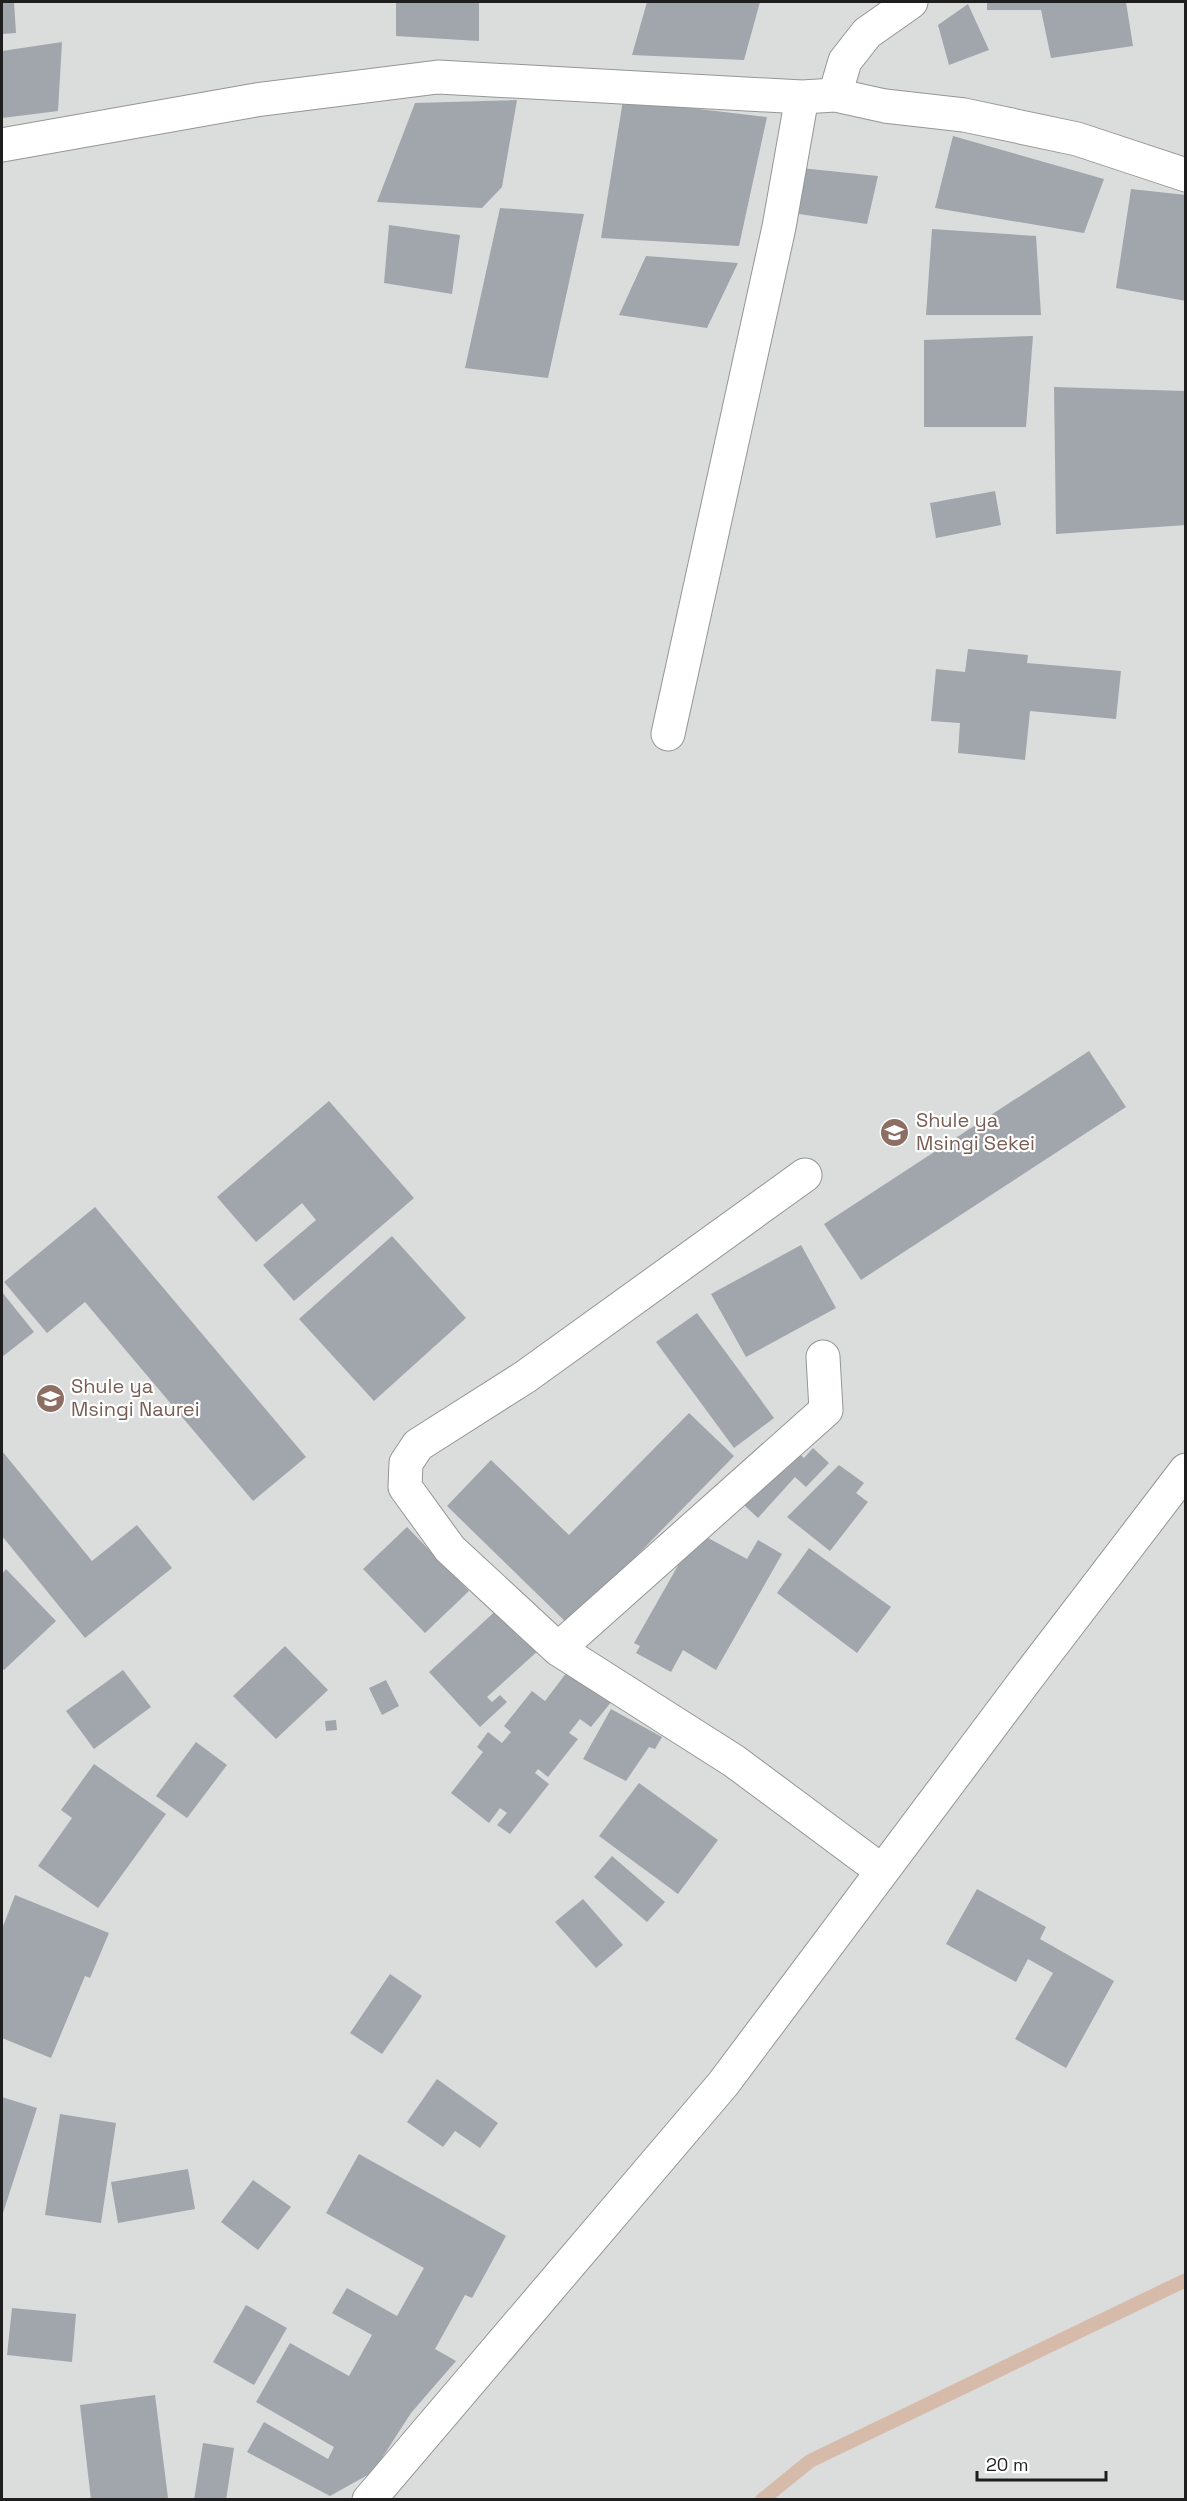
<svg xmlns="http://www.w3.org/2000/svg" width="1187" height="2501" font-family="'Space Grotesk',sans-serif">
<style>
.residential{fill:#dbdcdc}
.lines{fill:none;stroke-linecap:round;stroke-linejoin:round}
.stream{stroke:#d7bbaa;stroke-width:14}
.building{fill:#a1a6ac}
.minor-casing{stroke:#959595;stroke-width:35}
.minor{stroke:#fff;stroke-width:33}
.labels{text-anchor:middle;stroke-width:4.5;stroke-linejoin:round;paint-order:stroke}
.education-label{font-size:20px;fill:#785e54;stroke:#fff;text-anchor:start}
</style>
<rect width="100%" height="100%" fill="#e5e7ee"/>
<path class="residential" d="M2,2H1185V2499H2Z"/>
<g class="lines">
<path class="stream" d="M762,2500L810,2461L1186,2280"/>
</g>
<path class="building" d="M2,2H14L16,33L2,34Z
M396,2H479V41L396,36Z
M647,2H760L744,60L632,55Z
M987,2H1126L1133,46L1051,58L1041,10H987Z
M968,4L989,50L949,65L938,25Z
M62,42L58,111L2,118V51Z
M517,100L502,187L482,208L377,202L415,103Z
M623,100L767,117L739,246L601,238Z
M953,136L1104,179L1084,233L935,208Z
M801,168L878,176L867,224L799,214Z
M1131,189L1186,195V301L1116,288Z
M500,208L584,214L548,378L465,368Z
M389,225L460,235L452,294L384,283Z
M932,229L1036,236L1041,315H926Z
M646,256L738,263L707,328L619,315Z
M1033,336L1026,427H924V340Z
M1054,387L1185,391L1186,525L1056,534Z
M995,491L1001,525L936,538L930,503Z
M968,649L1028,655L1027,663L1121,671L1116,719L1030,711L1025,760L958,753L960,723L931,721L936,669L965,672Z
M1089,1051L1126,1107L861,1280L824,1224Z
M329,1101L414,1198L294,1301L263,1265L316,1220L302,1203L256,1242L217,1197Z
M95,1207L306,1457L253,1501L85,1302L47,1333L4,1282Z
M392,1236L466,1318L374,1401L299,1319Z
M801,1245L836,1308L746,1357L711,1294Z
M2,1292L34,1332L2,1357Z
M697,1313L774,1418L734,1448L656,1342Z
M689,1413L734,1456L569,1625L447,1506L491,1460L569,1535Z
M781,1437L804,1458L813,1448L829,1463L806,1487L795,1477L758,1518L730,1492Z
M2,1451L92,1561L137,1525L172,1568L85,1638L2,1536Z
M839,1465L864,1483L856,1493L868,1502L830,1551L787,1517Z
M407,1527L469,1591L425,1633L363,1569Z
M697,1532L747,1559L758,1540L782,1554L716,1670L683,1650L671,1672L636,1653L640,1646L634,1643Z
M809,1548L891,1607L857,1653L777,1593Z
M6,1569L56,1621L4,1670L2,1668V1574Z
M501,1606L540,1649L487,1697L492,1702L500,1695L507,1702L480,1727L429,1672Z
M285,1646L328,1690L276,1739L233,1696Z
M570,1668L612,1701L591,1727L580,1719L569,1733L578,1739L548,1777L538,1769L535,1773L549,1784L510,1834L497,1825L507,1813L500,1808L489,1823L451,1793L483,1752L477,1747L488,1732L502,1743L511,1732L504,1726L532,1691L545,1701Z
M123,1670L151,1707L94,1749L66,1711Z
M386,1680L399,1706L382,1715L369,1688Z
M611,1709L662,1737L655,1749L649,1747L626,1781L583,1759Z
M336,1720L337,1730L326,1731L325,1721Z
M196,1742L227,1765L187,1818L156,1796Z
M94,1764L166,1814L98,1908L38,1866L72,1818L61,1810Z
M639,1783L718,1840L678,1894L599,1836Z
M612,1856L665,1902L647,1922L594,1877Z
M977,1889L1046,1927L1040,1939L1114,1981L1066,2068L1015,2039L1053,1973L1028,1959L1016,1982L946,1944Z
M15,1895L109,1933L90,1978L85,1976L51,2058L2,2038V1929Z
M583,1899L623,1945L596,1968L555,1922Z
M390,1974L422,1996L382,2054L350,2033Z
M437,2079L498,2123L480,2148L455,2131L443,2147L407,2122Z
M2,2097L37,2108L2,2216Z
M60,2114L116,2123L101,2223L45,2215Z
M359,2154L506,2236L472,2298L465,2295L435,2349L456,2361L411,2413L373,2472L330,2496L247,2452L264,2422L328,2459L334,2447L256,2402L290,2343L349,2376L372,2335L332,2313L347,2288L397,2316L424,2268L326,2213Z
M188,2169L195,2209L118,2223L111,2182Z
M253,2180L291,2207L258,2250L221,2222Z
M246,2305L287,2328L254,2385L213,2362Z
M12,2308L76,2314L72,2362L7,2355Z
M155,2395L168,2498L91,2500L80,2405Z
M203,2443L234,2448L226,2500H194Z"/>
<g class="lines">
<defs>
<path id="minor" d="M835,95L845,61L867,33L911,2
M2,145L256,100L438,77L802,97L835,95L885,106L964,115L1077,139L1186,175
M668,734L779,227L802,97
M805,1175L525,1377L418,1445L406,1463L405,1487L450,1549L558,1649L734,1761L882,1871
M558,1649L826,1410L823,1357
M369,2500L723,2084L1027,1678L1186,1470"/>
</defs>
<use href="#minor" class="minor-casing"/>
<use href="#minor" class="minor"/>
</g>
<defs>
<symbol id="school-disc" viewBox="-11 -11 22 22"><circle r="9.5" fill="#8d6e63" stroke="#fff"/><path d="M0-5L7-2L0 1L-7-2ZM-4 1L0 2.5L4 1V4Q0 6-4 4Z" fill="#fff"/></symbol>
</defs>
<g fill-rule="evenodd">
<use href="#school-disc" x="878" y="1116" width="33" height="33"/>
<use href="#school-disc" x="34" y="1382" width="33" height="33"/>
</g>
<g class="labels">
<g class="education-label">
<text x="916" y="1127">Shule ya<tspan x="916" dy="23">Msingi Sekei</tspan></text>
<text x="71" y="1393">Shule ya<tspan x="71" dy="23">Msingi Naurei</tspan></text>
</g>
</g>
<rect width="1187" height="2501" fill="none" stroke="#1e1e1e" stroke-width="6"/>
<path d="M977 2471v9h129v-9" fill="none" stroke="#1e1e1e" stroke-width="3"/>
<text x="986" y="2471" font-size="18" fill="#1e1e1e" stroke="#ffffff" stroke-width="4.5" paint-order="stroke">20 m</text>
</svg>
